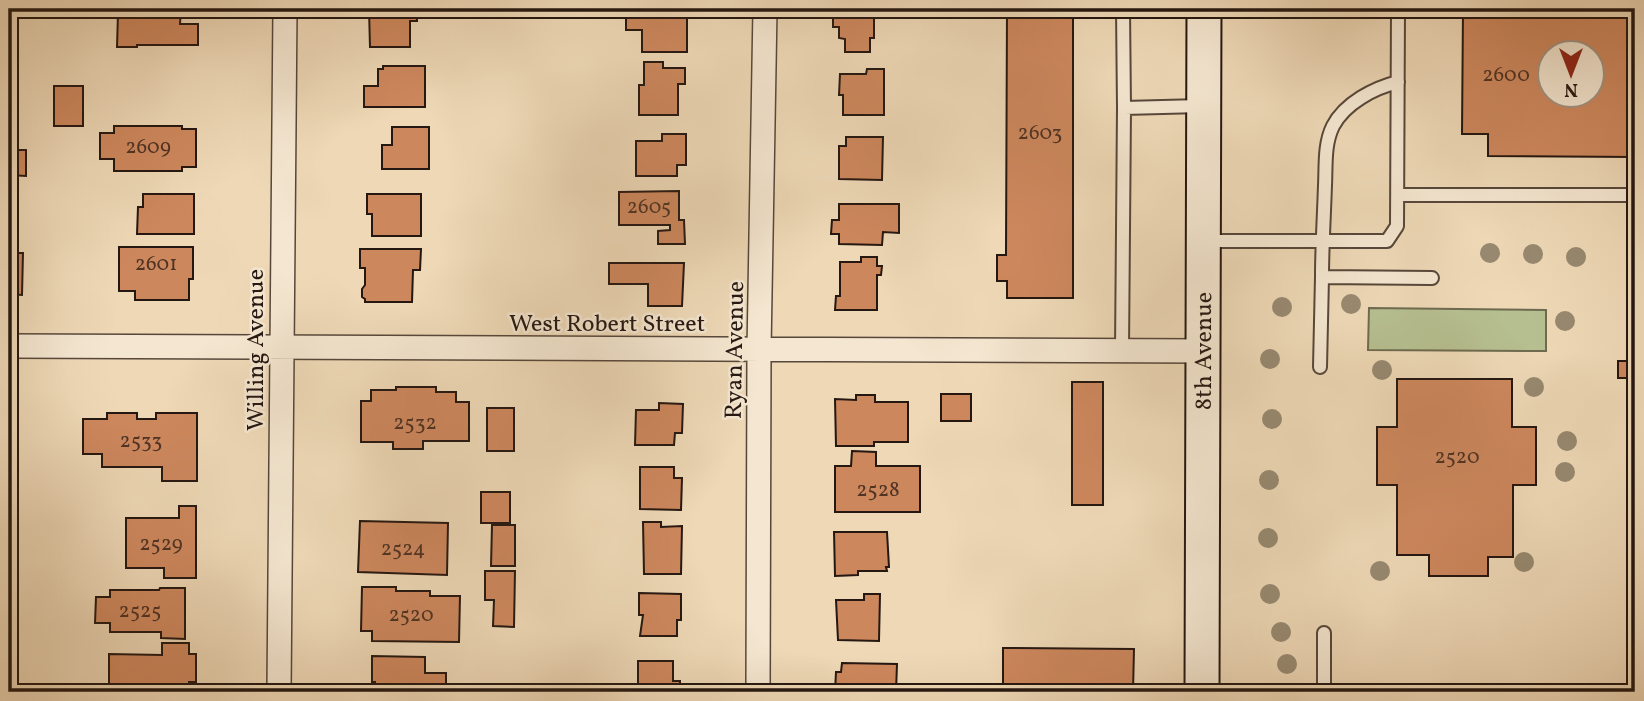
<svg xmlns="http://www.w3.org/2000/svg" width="1644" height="701" font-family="Vollkorn,serif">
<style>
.green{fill:#b6bf90;stroke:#6e6b50;stroke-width:2}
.building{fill:#cd875d;stroke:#251711;stroke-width:2;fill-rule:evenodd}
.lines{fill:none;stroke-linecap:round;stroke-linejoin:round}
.lane-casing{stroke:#57473a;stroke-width:16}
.street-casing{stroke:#57473a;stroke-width:26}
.secondary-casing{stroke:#251711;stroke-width:37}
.lane{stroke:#f4e6d0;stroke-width:12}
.street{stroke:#f4e6d0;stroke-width:23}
.secondary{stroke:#f4e6d0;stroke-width:33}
.tree{fill:#978970}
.labels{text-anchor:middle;stroke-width:5;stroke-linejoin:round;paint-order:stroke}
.number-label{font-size:21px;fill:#4f3324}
.street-label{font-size:24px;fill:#251711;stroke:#f4e6d0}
</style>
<rect width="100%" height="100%" fill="#eed8b6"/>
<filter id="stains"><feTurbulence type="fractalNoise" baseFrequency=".00286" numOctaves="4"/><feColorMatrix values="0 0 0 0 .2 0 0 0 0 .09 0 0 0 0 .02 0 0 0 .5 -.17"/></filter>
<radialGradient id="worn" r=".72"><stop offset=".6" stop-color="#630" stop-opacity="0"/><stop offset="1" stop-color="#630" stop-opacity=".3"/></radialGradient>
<path class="green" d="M1369,308L1546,310V351L1368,350Z"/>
<path class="building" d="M60,9H181L180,24H198V45H137V47H117L118,13H59Z
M369,9H417V21H410V47H370Z
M642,9H680L681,15H687V52H642V30H626V10Z
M839,9H874V38H870V52H845V39L839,38V27H833V15H839Z
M1007,9H1073V298H1007V281H997V255H1006Z
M1463,9H1635V157L1488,156V134H1462ZM1550,52H1592V94H1550Z
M644,62H663V68H685V84H678V115H639V85H644Z
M383,66H425V107H364V86H378V69H383Z
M867,69H884V115H843V95H839L840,74H866Z
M54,86H83V126H54Z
M114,126H182V129H196V167H182V171H114V159H100V133H114Z
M392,127H429V169H382V145H392Z
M662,134H686V165H677V176H636V141H662Z
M846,137H883L882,180L839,179V146H846Z
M9,150H26V176L9,175Z
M679,191V220H684L685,244H658V231L670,230V225H619V192Z
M143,194H194V234H137L138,207H143Z
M367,194H421V236H372V214H367Z
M839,204H899V233L883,232L882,245L839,244V234H831L832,220H839Z
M119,247H193V279H189V300H135V291H119Z
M360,249H421L420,270H413L412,302H365V299L362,297V289L365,285V268H360Z
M9,253H23L22,295L9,294Z
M861,257H877V266H882L881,275H877V310H835L836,296H840V262H861Z
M609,263H684L682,306H648V284H609Z
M1618,361H1635V378H1618Z
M1397,379H1512V427H1536V485H1513V557H1488V576H1429V555H1397V485H1377V427H1397Z
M1072,382H1103V505H1072Z
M396,387H436V392H456V402H469V441H423V449H393V442H361V401H371V390H396Z
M941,394H971V421H941Z
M856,395H875V402H908V442H874V446H836L835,399L856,400Z
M659,403L683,404L682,433H675L674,445H635L636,410H659Z
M487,408H514V451H487Z
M107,413H137V419H156V413H197V481H162V467H102V454H83V419H107Z
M852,451L876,452V466H920V512H835V466H851Z
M640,467H674V478H682L681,510L640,509Z
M481,492H510V523H481Z
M179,506H196V578H164V568H126V518H179Z
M360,521L448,523L447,575L358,572Z
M643,522H661V527L682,526L681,574H644Z
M492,525H515V566H491Z
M834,532H887L889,567H886L887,571H858V575L835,576Z
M485,571H515L514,627L493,626L494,600H485Z
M362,587H396V591H430V596H460L459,642L372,641V631H361Z
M160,588H185V639L161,638V632H110V623H95L96,597H110V590H159Z
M639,593L681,594V620H677V636H640L643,615H639Z
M864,594H880L879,641L838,640L836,600H864Z
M162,643H189V654H196V682H189V692H109V654L162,655Z
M1003,648L1134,649L1133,692H1003Z
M372,656L425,657V673H446V689H436V692H375V682H372Z
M638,661H673V681H680V692H638Z
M842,663L897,664L896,692H835L836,672H841Z"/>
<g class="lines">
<defs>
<path id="lane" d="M1123,9L1124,108
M1398,195H1635
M1205,241H1387L1397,226L1398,9
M1322,277C1322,247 1324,216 1325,185C1326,166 1324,144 1333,126C1345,103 1374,88 1398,82
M1122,351L1124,108L1201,106
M1320,367L1322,277L1432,278
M1324,633V692"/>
<path id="street" d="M9,346L1205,351
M279,692L285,9
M758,692L759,350L765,9"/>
<g id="secondary">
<path id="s1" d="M1202,692L1204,9"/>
</g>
</defs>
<use href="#lane" class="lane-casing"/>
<use href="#street" class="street-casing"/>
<use href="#secondary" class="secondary-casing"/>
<use href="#lane" class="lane"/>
<use href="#street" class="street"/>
<use href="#secondary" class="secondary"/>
</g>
<g class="tree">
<circle cx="1490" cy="253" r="10"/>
<circle cx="1533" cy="254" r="10"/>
<circle cx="1576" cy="257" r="10"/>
<circle cx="1351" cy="304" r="10"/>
<circle cx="1282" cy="307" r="10"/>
<circle cx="1565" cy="321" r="10"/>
<circle cx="1270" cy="359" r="10"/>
<circle cx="1382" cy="370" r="10"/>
<circle cx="1534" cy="387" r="10"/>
<circle cx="1272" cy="419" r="10"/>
<circle cx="1567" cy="441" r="10"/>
<circle cx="1565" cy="472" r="10"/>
<circle cx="1269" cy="480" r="10"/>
<circle cx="1268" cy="538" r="10"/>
<circle cx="1524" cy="562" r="10"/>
<circle cx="1380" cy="571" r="10"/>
<circle cx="1270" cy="594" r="10"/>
<circle cx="1281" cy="632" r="10"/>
<circle cx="1287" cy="664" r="10"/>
</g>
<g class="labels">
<g class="number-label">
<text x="1506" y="81">2600</text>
<text x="1040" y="139">2603</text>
<text x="148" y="153">2609</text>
<text x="649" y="213">2605</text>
<text x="156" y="270">2601</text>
<text x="415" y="429">2532</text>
<text x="141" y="447">2533</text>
<text x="1457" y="463">2520</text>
<text x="878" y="496">2528</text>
<text x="161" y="550">2529</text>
<text x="403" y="555">2524</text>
<text x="140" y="617">2525</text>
<text x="411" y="621">2520</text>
</g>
<g class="street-label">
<text x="607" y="331">West Robert Street</text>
<text transform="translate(255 350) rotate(-90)" y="8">Willing Avenue</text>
<text transform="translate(734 350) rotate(-89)" y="8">Ryan Avenue</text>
<text dy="8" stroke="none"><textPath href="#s1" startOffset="341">8th Avenue</textPath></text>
</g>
</g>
<rect width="1644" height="701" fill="none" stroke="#eed8b6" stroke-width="35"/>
<rect x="10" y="10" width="1623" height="680" fill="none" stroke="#251711" stroke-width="3.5"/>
<rect x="18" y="18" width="1609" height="666" fill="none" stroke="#251711" stroke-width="2"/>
<g transform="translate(1571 74) rotate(180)"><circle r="33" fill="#f4e6d0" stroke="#a19384" stroke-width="2"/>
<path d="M0-5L12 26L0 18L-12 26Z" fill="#8f2418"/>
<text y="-10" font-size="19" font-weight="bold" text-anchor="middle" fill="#251711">N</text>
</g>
<rect width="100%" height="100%" filter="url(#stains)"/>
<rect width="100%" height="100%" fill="url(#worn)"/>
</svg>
